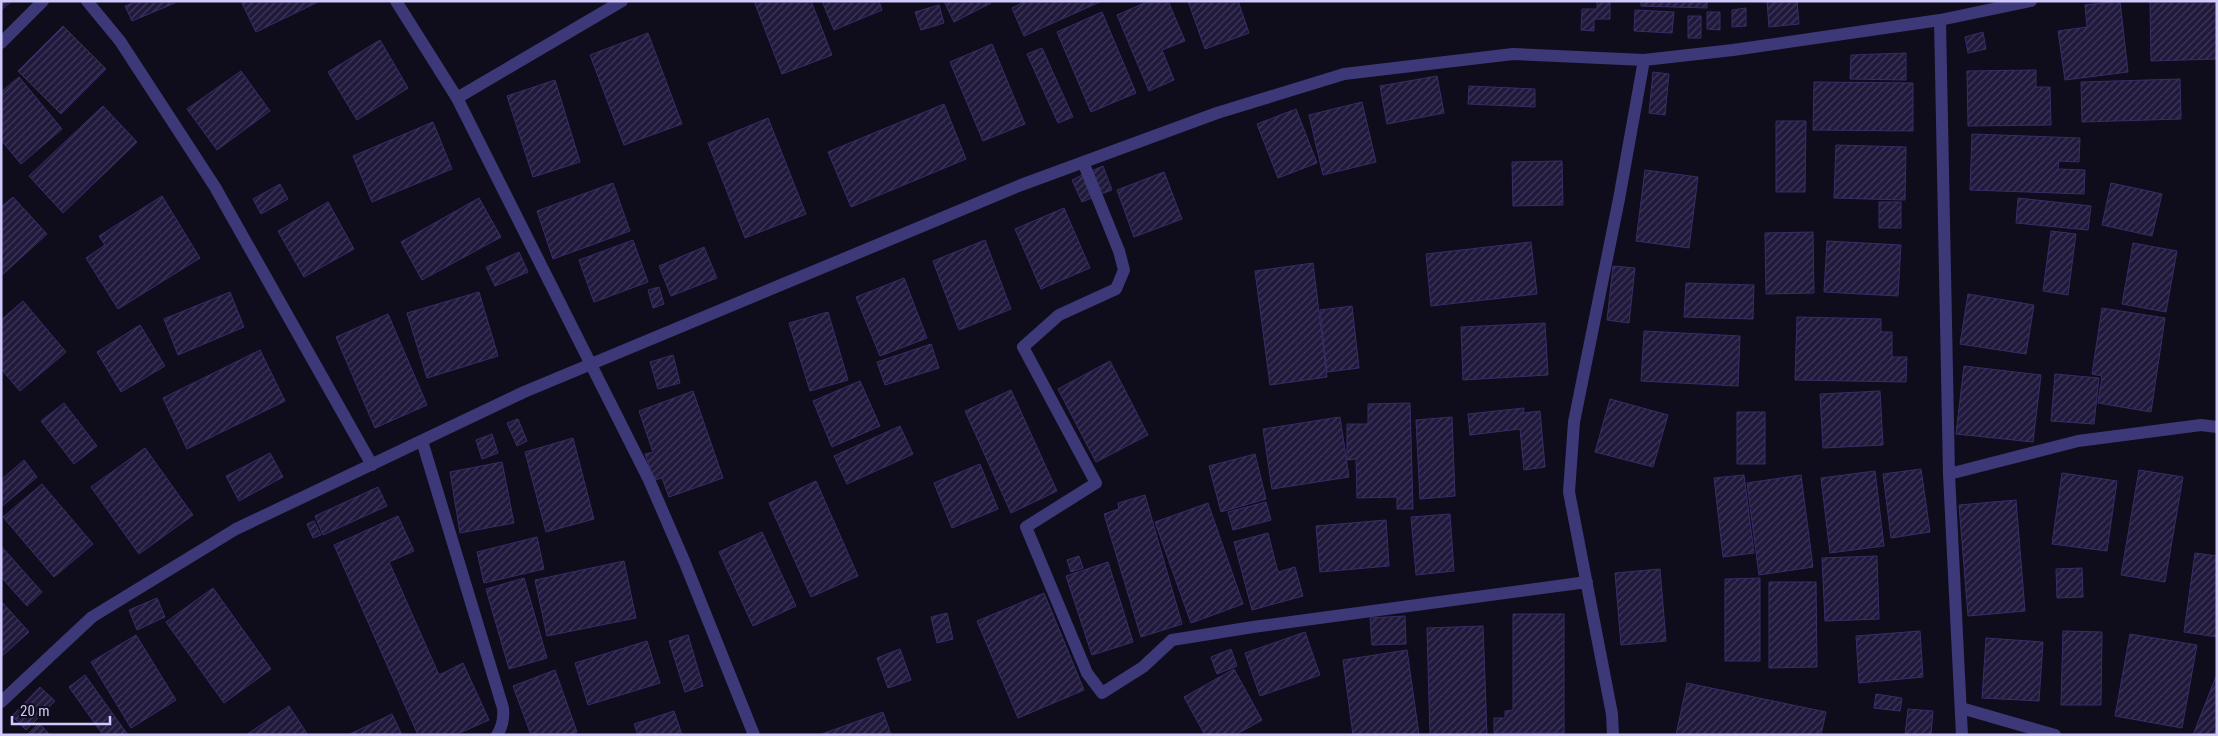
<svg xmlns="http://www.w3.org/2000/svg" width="2218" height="736" font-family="'Roboto Condensed',sans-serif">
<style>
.building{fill:url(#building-hatch);stroke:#392c67}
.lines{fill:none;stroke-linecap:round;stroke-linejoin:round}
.minor{stroke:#3d3979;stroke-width:12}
</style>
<defs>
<pattern id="building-hatch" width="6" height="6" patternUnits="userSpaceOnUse" patternTransform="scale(1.25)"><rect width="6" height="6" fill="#21193c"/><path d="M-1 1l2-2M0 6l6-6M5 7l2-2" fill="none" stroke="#403959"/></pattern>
</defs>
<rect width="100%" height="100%" fill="#0f0c1c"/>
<path class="building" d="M1,1H12L1,10Z
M138,1H174L175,3L132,21L125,6Z
M241,1H320L256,32Z
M754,1H811L832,55L782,74Z
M822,1H879L882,10L834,30Z
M944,1H990L991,3L954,22Z
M1026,1H1102L1024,36L1012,8Z
M1149,1H1168L1185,41L1162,50L1174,80L1149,91L1117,15Z
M1188,1H1238L1249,33L1205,49Z
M1597,1H1610V19H1594V31L1581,30L1582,9H1597Z
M1641,1H1707V8L1641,6Z
M1767,1H1797L1799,24L1769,27Z
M2120,1L2128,72L2065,80L2058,31L2087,27L2085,5Z
M2150,1H2217V59L2151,61Z
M939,5L944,23L921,30L915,12Z
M1746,8V26L1732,27V10Z
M1635,10L1674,12L1672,33L1634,31Z
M1102,12L1136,93L1091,112L1057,32Z
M1707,12H1720V30L1707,29Z
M1688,16H1701V38H1688Z
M63,26L106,69L61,114L18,71Z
M1983,32L1986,49L1968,53L1965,37Z
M648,33L682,124L624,145L590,55Z
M380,40L408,88L357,120L328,72Z
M992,44L1025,124L983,141L950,62Z
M1042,48L1073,117L1058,123L1027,54Z
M1906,53V80L1850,79L1851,55Z
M2036,70V87H2050L2051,125L1968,126L1967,71Z
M241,71L270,111L217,150L187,109Z
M1653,72L1669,74L1665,115L1649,113Z
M1437,76L1444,113L1387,124L1380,86Z
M19,77L62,129L21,164L1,140V92Z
M2180,79L2181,119L2082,122L2081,82Z
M555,80L580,162L533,177L507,96Z
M1814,82L1913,83V131L1813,130Z
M1469,86L1535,89V107L1468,104Z
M1362,102L1376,162L1323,175L1309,115Z
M944,104L966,159L851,207L828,152Z
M103,106L137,142L63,213L29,176Z
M1296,109L1317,163L1278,178L1257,124Z
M768,118L806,214L745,238L708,143Z
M1776,121H1806L1805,192H1776Z
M433,122L452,169L372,202L353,156Z
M1972,134L2080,138L2079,162L2059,161L2058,169L2085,170L2084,194L1970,190Z
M1836,145L1906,147L1905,200L1834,198Z
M1562,161L1563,205L1513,206L1512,162Z
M1103,166L1112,190L1098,195L1089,172Z
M1645,170L1698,177L1689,248L1636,241Z
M1164,172L1182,219L1134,237L1117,190Z
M1084,174L1094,197L1082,202L1072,180Z
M613,183L630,231L553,259L537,211Z
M2111,183L2162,194L2152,236L2102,225Z
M280,184L288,199L261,214L253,199Z
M162,196L200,258L118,309L86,258L105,245L99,236Z
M13,197L47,234L1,276V207Z
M479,198L501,237L422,280L401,242Z
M2018,198L2091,206L2088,230L2016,223Z
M328,202L354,249L304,277L278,231Z
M1879,202H1901V228H1879Z
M1064,208L1090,268L1041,289L1015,229Z
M2051,231L2076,234L2068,295L2043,291Z
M1813,232L1814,293L1766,294L1765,233Z
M633,240L648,282L594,302L579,260Z
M985,240L1011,309L959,330L933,261Z
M1827,241L1901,245L1898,296L1824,292Z
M1531,242L1537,294L1431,306L1426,254Z
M2133,243L2177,251L2166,312L2122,304Z
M704,247L717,278L671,296L659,266Z
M519,252L528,272L495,286L486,267Z
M1313,263L1327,377L1270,385L1255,271Z
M1613,266L1635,268L1629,323L1607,320Z
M904,278L927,338L880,356L856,297Z
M1686,283L1754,285L1753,319L1684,317Z
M659,287L664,304L653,308L648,290Z
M230,292L244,327L178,355L164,319Z
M479,292L498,356L427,378L407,313Z
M1968,294L2034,305L2026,354L1960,344Z
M23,301L66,352L20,391L1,369V320Z
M1352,306L1359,368L1327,372L1320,310Z
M2102,308L2165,318L2151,412L2098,403L2102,376L2092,374Z
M828,312L848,380L810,391L789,323Z
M388,314L427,405L375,428L336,337Z
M1797,317L1881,319V332H1892V357H1907L1906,382L1795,380Z
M1545,323L1548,375L1463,380L1461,327Z
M140,325L165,366L121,392L97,352Z
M1644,331L1740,336L1738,386L1641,381Z
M931,344L939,368L885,385L877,362Z
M260,350L285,401L187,449L163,398Z
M673,355L680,383L658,389L650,362Z
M1110,361L1148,435L1096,462L1058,389Z
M1964,366L2041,375L2033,442L1956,434Z
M2055,374L2099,378L2094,424L2051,421Z
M860,381L880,426L832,447L813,401Z
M1011,390L1057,491L1011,513L965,411Z
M693,391L723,478L669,497L662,478L654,480L645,454L653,452L639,411Z
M1880,391L1883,445L1823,448L1820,394Z
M1610,399L1668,415L1653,467L1595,452Z
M64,403L97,446L74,464L41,421Z
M1410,403L1413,509H1397V497L1357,498L1356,459L1347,460V424H1368V404Z
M1524,408L1523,413L1540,411L1545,467L1524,470L1520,429L1470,435L1468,414Z
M1737,412H1765V464H1737Z
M1340,417L1349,477L1272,489L1263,429Z
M1452,417L1455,496L1420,499L1416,420Z
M518,419L527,441L517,446L507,423Z
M900,426L913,454L847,484L834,456Z
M492,434L498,453L482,459L476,440Z
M573,438L594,519L546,532L525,452Z
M145,448L193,515L139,554L91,487Z
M270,453L283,477L239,501L226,476Z
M1255,454L1266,499L1221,512L1209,466Z
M24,460L37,477L1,507V480Z
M502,462L514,523L460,533L450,472Z
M980,464L998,509L952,528L934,483Z
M1921,469L1930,532L1891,538L1883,474Z
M2139,470L2183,477L2165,582L2121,575Z
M1875,471L1884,546L1830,553L1821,478Z
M2062,473L2117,481L2107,551L2052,544Z
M1744,475L1754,553L1723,557L1714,478Z
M1801,475L1813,567L1759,575L1747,483Z
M816,481L858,576L811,597L769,503Z
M42,484L93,544L54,577L3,517Z
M378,487L387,506L323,535L315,516Z
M1145,495L1182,624L1141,637L1104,514L1119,509L1118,503Z
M2016,500L2025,611L1968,616L1959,505Z
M1266,502L1271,520L1233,530L1228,512Z
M1208,503L1243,604L1191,623L1155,522Z
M1450,514L1454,571L1416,575L1411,517Z
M398,516L414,551L389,562L439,675L463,663L489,720L455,735H418L334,545Z
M1386,520L1389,566L1320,572L1316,526Z
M314,521L321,535L313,538L307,524Z
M762,532L796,606L753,626L719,552Z
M1268,533L1278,572L1295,567L1303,596L1252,610L1234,542Z
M537,537L544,569L484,583L477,552Z
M1,546L42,592L27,606L1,577Z
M2195,553L2217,556V637L2184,632Z
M1079,556L1083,568L1071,572L1067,560Z
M1877,556L1879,619L1825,621L1822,558Z
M624,561L636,618L547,636L535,580Z
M1108,562L1133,642L1092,655L1066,576Z
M2082,568L2083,597L2057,598L2056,569Z
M1660,569L1666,641L1621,645L1615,573Z
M524,578L547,658L509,669L486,589Z
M1760,578V661H1725V579Z
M1769,582H1816L1817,667L1769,668Z
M213,588L271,669L224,703L166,622Z
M1044,593L1084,690L1018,718L977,621Z
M157,598L165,617L137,630L129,610Z
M1,601L29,632L1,657Z
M947,613L953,639L937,643L931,617Z
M1513,614H1564V733H1494V718H1505V711L1513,710Z
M1405,616L1406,644L1372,645L1370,618Z
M1483,626L1487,735H1430L1427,628Z
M1920,631L1923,677L1859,683L1856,636Z
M2063,631L2102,632L2101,705H2061Z
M1305,632L1320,675L1260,696L1245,653Z
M2130,634L2197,645L2182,728L2115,716Z
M136,635L176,700L131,728L91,662Z
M688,635L703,686L685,692L669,641Z
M1986,638L2043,642L2039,701L1982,698Z
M647,641L660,683L588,705L575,663Z
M900,649L911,680L888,688L877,658Z
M1231,649L1237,666L1217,674L1211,657Z
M1407,650L1419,735H1353L1343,660Z
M1234,669L1262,720L1235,735H1205L1184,697Z
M555,670L577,732L568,735H531L513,686Z
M2217,674V735H2193Z
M85,675L128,735H103L69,687Z
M1687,683L1826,712L1821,735H1676Z
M40,687L55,701L26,730L12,716Z
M1876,694L1902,698L1900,711L1874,708Z
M289,706L308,735H246Z
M1908,709L1933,711L1931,735H1905Z
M674,711L682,735H638L634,724Z
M883,712L891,735H819Z
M392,714L402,735H348Z
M39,723L50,735H27Z"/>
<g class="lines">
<path class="minor" d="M87,1L120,41L215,187L372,465
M396,1L457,98L649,480L685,563L754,735
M1940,20L1949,474L1962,735
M1,43L43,1
M457,98L622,1
M1083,162L1119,251L1124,270L1116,289L1059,315L1023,347L1096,483L1026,527L1087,673L1102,693L1143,667L1172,640L1253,627L1587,582
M422,441L503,708C504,718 503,726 497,735
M1949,474L2078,441L2201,425L2217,427
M1,702L92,617L236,529L524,392L1021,185L1217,113L1344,74L1513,54L1644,60L1733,50L1940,20L2031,1
M1961,708L2055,735
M1613,735L1612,714L1569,492L1574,422L1619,199L1644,60"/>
</g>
<rect width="2218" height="736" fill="none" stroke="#d0cafc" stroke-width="5"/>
<path d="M12 716v8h98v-8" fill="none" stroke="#d0cafc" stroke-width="2.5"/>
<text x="20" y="716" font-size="15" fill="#d0cafc" stroke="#0f0c1c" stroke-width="4" paint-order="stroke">20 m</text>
</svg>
